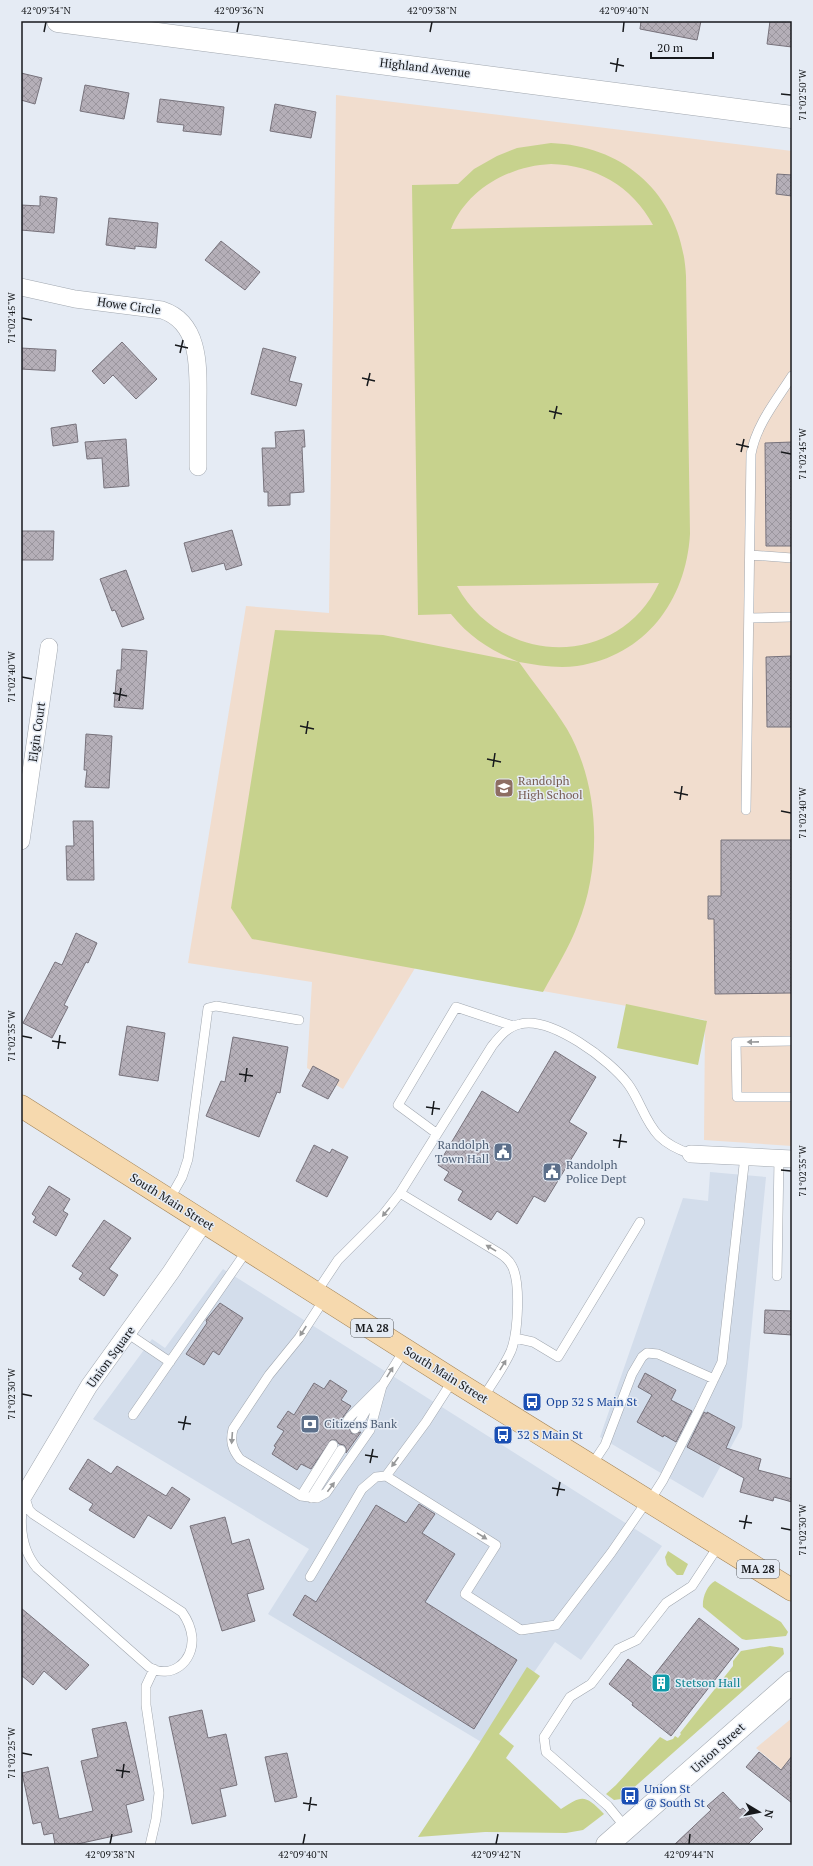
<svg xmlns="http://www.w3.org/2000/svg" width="813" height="1866" font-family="'PT Serif',serif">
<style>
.built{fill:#d3ddeb}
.education{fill:#f1ddce}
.grass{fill:#c7d28d;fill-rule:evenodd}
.building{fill:url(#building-cross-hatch);stroke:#77727b}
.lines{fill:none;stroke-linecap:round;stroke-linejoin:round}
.service-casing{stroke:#a1a7af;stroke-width:10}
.minor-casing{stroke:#a1a7af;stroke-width:18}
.tertiary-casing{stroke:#a1a7af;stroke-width:23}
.secondary-casing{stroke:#a1a7af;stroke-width:23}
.primary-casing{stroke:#a48558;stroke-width:23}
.service{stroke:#fff;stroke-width:9}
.minor{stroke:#fff;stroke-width:17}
.tertiary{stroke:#fff;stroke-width:22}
.secondary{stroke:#fff;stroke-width:22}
.primary{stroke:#f6d9ae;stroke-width:22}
.oneway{fill:#979899}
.ticks{fill:none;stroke:#17191c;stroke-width:1.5}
.labels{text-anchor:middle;stroke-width:3;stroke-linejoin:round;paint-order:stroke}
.shield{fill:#e5ebf4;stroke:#55585d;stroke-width:1}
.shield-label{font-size:11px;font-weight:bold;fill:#17191c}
.street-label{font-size:12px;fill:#17191c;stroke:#e5ebf4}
.education-label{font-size:12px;fill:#785e54;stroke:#e5ebf4;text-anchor:start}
.service-label{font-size:12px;fill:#4e5e75;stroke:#e5ebf4;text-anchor:start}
.transit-label{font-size:12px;fill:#164399;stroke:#e5ebf4;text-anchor:start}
.culture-label{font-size:12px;fill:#0d838f;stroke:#e5ebf4;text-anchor:start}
.neatline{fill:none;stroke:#17191c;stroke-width:1.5}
.ticks-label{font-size:10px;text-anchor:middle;fill:#17191c}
</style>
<defs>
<pattern id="building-cross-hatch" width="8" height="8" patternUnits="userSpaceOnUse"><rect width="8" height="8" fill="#b5afb8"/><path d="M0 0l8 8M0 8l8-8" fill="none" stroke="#9b969e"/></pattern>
</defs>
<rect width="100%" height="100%" fill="#e5ebf4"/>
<path class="built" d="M710,1172L766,1177L742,1427L703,1498L600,1437L683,1198L708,1201Z
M223,1269L662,1546L581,1660L555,1642L519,1694L524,1699L488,1746L268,1614L309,1549L93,1419L152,1339L165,1348Z"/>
<path class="education" d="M336,95L792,151V1146L704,1140L705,1020L415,968L343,1089L307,1068L312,982L188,963L246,606L329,613Z
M792,1718V1778L756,1748Z"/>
<path class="grass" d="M551,143C628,146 682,198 686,276L690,534C686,601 645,656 577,666C557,669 538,665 519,662C535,685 553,706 567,729C600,786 602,865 578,924C569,948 555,970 543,992L252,939L231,908L275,630L383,635L519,662C492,651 470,638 451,614L418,615L412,185L458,184L474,169L497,156L517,148ZM551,164C595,165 632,186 653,225L451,229C467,189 509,166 551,164ZM659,583C619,669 501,667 457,586Z
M626,1004L707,1021L698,1065L617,1048Z
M668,1551L688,1564L683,1575H677L667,1565L665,1557Z
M715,1581L781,1622L788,1632L786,1636L746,1640L742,1639L703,1607C702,1598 707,1585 715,1581Z
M770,1646L783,1648L784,1654L780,1658L621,1799L614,1800L606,1794L616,1785L660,1737L667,1741L673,1739L675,1736L678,1738L681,1734L680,1733L733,1666V1661L741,1651Z
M527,1667L540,1676L499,1734L514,1746L506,1758L561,1809C582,1795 585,1794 604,1814L583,1830L566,1833L485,1832L418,1837L470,1758Z"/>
<path class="building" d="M641,21H701L697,40L640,29Z
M770,21H792V47L767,44Z
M21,73L42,78L35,104L21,100Z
M85,85L129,93L124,119L80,111Z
M160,99L224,107L221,135L183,131L184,125L157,122Z
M275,104L316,112L311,138L270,131Z
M777,174L792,175V196L776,194Z
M40,196L57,198L54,233L21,230V205L40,206Z
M109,218L158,223L156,248L135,246V249L106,245Z
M221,241L260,272L245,290L205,260Z
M122,342L157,379L136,399L113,375L104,384L92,371Z
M21,348L56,350L55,371L21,369Z
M263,348L296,357L289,381L302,384L296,406L251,394Z
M76,424L78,442L53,446L51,428Z
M304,430L305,447H302L304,492L290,493V505L268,506V492H264L262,448H276L275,432Z
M126,439L129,486L104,488L102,458L87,459L85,442Z
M792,442V546H766L765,443Z
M232,530L242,565L226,570L224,563L192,572L184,543Z
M21,531H54L53,560H21Z
M126,570L144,619L122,627L115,610L112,611L100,579Z
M122,649L147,651L143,709L114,707L117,670H121Z
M792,656V727H767L766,657Z
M86,734L112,736L109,788L85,787L87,770H84Z
M73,821H93L94,880H67L66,846H74Z
M721,840H792V993L715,994L714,919H708V896H721Z
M76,933L97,943L88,963L86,962L64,1005L68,1007L52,1038L23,1023L55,962L62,965Z
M127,1026L165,1033L158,1081L119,1075Z
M233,1037L288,1047L280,1093L277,1092L259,1137L206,1116L221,1081L225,1082Z
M555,1051L596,1077L569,1122L587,1133L545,1202L534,1196L517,1224L497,1211L491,1220L458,1200L463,1191L444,1180L449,1172L438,1165L482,1091L518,1113Z
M313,1066L339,1080L328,1099L302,1086Z
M314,1145L330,1153L332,1149L348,1157L327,1197L296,1181Z
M49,1186L70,1199L63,1211L68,1214L56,1236L33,1222L36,1217L32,1214Z
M104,1220L131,1238L109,1269L118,1275L104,1296L79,1279L83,1273L72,1266Z
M220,1303L243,1318L219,1355L213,1351L204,1365L186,1354L207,1323L206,1320Z
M765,1310L792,1311V1335L764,1333Z
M645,1373L676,1390L671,1400L692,1411L676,1442L664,1435L663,1437L637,1422L652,1395L638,1387Z
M330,1380L347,1391L341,1400L351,1406L341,1420V1426L345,1429L349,1428L352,1434L361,1432L346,1453V1448L344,1445L339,1444L336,1440H331L311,1469L301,1464L297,1470L272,1454L276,1447L274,1446L284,1431L277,1427L288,1411L294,1415L314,1383L324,1389Z
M704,1412L707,1414V1412L735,1427L726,1448L761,1459L758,1470L792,1479V1502L774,1497L773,1501L740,1492L744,1478L687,1447Z
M88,1459L111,1474L117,1466L166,1496L172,1487L190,1499L171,1529L148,1515L134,1538L89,1510L93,1504L69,1489Z
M419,1504L435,1514L422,1533L455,1554L425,1602L517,1660L474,1729L293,1615L305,1595L316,1602L376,1505L406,1523Z
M225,1517L232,1544L249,1539L264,1589L247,1594L255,1621L222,1631L190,1526Z
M21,1608L89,1665L66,1690L44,1671L33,1685L21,1675Z
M699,1618L739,1649L671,1736L632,1705L633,1703L609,1684L628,1659L652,1678Z
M202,1710L208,1738L226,1734L237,1785L220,1789L226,1816L192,1824L169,1717Z
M126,1722L144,1800L126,1805L132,1832L73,1845H55L53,1833L44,1835L41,1822L33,1824L22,1773L48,1767L59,1819L93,1811L81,1761L98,1757L92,1729Z
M759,1752L781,1770L792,1756V1803L746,1767Z
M287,1753L297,1797L275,1802L265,1757Z
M723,1792L740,1810L743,1808L763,1829L747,1845H674L711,1810L707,1806Z"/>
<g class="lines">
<defs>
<path id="service" d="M750,555L792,558
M749,618L792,617
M746,810L751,454C756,425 776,401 792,376
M792,1041L736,1042L737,1097H792
M436,1133L398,1105L456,1007L513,1026
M400,1193L492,1046C500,1036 507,1027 520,1024C551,1016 610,1060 628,1084C640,1100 645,1122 659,1136C668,1145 679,1150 691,1154
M169,1200L182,1177L188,1159L208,1008L216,1006L299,1020
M777,1276L779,1158
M316,1293L338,1260L382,1216L400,1193L499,1253C504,1256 509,1260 512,1266C521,1283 518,1333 511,1351C504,1367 492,1383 483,1398
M325,1298L299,1338L269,1375L233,1429C230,1441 232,1449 240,1459L301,1496L317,1498L326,1493L370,1430L382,1386L405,1349
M127,1333L170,1362
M515,1338L533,1342L558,1357L640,1222
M453,1380L426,1422L386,1476L496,1545L465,1594L521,1630L556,1625L611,1553L647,1501
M133,1415L248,1249
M346,1423L350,1417L381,1386
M355,1429L373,1399
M591,1466L605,1445L632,1374L642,1357L647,1353L658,1354L714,1379
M24,1495L29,1510L33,1514L182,1612C187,1619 191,1628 192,1637C194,1662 171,1680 149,1667L37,1568C20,1548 19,1521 24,1495Z
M301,1496L333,1445
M311,1498L341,1450
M649,1502L663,1480L700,1408L722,1362L745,1156
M310,1577L362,1489L376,1477L386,1476
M626,1828L608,1806L546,1752L544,1737L570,1697L591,1684L618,1649L637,1640L666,1603L692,1586L719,1545
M150,1845L156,1819L159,1793L146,1705V1686L154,1669"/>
<path id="minor" d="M21,287L75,299L162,310C202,323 198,371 198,405C198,426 198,446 198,467
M21,841L49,647
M691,1154L792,1159
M24,1495L89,1386L171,1272L204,1222"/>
<path id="tertiary" d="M58,21L792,117"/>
<path id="secondary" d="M607,1845L792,1682"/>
<path id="primary" d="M21,1106L453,1380L792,1590"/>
</defs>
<use href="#service" class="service-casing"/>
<use href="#minor" class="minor-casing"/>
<use href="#tertiary" class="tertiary-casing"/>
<use href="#secondary" class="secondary-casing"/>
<use href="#primary" class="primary-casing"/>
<use href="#service" class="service"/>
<use href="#minor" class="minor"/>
<use href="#tertiary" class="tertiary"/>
<use href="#secondary" class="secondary"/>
<use href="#primary" class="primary"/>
</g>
<defs><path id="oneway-solid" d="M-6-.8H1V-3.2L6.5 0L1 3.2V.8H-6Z"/></defs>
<g class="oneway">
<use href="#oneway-solid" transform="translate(753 1042) rotate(179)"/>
<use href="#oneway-solid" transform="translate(386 1212) rotate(130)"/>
<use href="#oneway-solid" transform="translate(491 1248) rotate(-149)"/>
<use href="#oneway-solid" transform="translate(303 1331) rotate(123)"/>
<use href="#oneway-solid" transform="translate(503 1365) rotate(-58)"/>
<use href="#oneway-solid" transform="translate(390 1372) rotate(-58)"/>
<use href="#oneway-solid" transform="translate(232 1438) rotate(94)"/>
<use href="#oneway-solid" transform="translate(395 1462) rotate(126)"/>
<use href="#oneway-solid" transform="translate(331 1487) rotate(-53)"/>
<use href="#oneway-solid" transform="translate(482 1536) rotate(32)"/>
</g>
<path class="ticks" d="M44,32L46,22M237,32L239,22M430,32L432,22M623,32L624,22M610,63L624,66M616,72L618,58M781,94L791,95M22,318L32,320M175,345L188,348M180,353L183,340M362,378L375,381M367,386L370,373M549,411L562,414M554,419L557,406M736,444L749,447M741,452L744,439M781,452L791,454M22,677L32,679M113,693L127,696M119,701L121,688M300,726L314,729M306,734L308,721M487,759L501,762M493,767L495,753M674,792L688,795M680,800L682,786M781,811L791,813M22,1036L32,1038M52,1041L66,1043M58,1049L60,1035M239,1074L253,1076M245,1082L247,1068M426,1107L440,1109M432,1115L434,1101M613,1140L627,1142M619,1148L621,1134M781,1170L791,1171M22,1394L32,1396M178,1422L191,1424M183,1430L186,1416M365,1455L378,1457M370,1463L373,1449M552,1488L565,1490M557,1496L560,1482M739,1521L752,1523M781,1528L791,1530M744,1529L747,1515M22,1753L32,1755M116,1770L130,1772M122,1778L124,1764M303,1803L317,1805M309,1811L311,1797M110,1844L112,1834M303,1844L305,1834M496,1844L498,1834M689,1844L690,1834"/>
<defs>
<symbol id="school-square" viewBox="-11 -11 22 22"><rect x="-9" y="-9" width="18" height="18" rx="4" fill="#8d6e63" stroke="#e5ebf4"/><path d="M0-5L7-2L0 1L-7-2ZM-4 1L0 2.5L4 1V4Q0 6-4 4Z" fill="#fff"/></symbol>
<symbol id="civic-square" viewBox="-11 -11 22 22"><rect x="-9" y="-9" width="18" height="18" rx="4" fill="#5c6f8a" stroke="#e5ebf4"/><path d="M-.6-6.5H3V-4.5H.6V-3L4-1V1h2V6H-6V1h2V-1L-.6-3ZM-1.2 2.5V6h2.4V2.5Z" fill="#fff"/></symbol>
<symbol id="bus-square" viewBox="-11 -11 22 22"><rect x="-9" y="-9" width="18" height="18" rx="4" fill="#1a4fb4" stroke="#e5ebf4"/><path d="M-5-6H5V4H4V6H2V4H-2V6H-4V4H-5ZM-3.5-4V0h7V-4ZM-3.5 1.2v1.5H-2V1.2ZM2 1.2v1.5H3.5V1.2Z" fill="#fff"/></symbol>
<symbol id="bank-square" viewBox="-11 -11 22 22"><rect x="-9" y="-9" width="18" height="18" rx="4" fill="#5c6f8a" stroke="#e5ebf4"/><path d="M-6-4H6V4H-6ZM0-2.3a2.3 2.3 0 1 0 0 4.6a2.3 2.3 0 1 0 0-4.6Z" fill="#fff"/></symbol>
<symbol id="building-square" viewBox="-11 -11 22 22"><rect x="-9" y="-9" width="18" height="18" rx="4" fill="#0f9aa8" stroke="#e5ebf4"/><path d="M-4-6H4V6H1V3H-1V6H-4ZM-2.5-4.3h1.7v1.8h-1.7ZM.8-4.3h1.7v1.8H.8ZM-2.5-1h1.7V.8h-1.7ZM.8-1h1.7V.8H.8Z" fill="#fff"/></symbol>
</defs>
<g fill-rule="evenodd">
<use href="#school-square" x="493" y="777" width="22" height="22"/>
<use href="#civic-square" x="492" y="1141" width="22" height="22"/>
<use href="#civic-square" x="541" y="1161" width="22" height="22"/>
<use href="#bus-square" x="521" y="1391" width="22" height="22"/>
<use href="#bank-square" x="299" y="1413" width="22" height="22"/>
<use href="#bus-square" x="492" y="1424" width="22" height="22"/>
<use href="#building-square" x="650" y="1672" width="22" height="22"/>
<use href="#bus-square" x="619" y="1785" width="22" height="22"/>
</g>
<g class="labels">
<g class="shield">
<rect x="351" y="1319" width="42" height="18" rx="3"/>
<rect x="737" y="1560" width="42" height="18" rx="3"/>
</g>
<g class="shield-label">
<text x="372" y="1332">MA 28</text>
<text x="758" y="1573">MA 28</text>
</g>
<g class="street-label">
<text transform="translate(425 68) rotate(7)" y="4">Highland Avenue</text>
<text transform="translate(129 306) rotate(8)" y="4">Howe Circle</text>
<text transform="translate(37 732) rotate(-82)" y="4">Elgin Court</text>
<text transform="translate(172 1202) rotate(32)" y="4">South Main Street</text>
<text transform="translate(111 1357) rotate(-54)" y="4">Union Square</text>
<text transform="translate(446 1375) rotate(32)" y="4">South Main Street</text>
<text transform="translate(718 1748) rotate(-42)" y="4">Union Street</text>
</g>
<g class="education-label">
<text x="518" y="785">Randolph<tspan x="518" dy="14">High School</tspan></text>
</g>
<g class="service-label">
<text x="489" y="1149" text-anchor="end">Randolph<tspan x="489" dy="14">Town Hall</tspan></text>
<text x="566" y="1169">Randolph<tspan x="566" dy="14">Police Dept</tspan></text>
<text x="324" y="1428">Citizens Bank</text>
</g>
<g class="transit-label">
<text x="546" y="1406">Opp 32 S Main St</text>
<text x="517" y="1439">32 S Main St</text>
<text x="644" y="1793">Union St<tspan x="644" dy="14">@ South St</tspan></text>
</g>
<g class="culture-label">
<text x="675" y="1687">Stetson Hall</text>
</g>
</g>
<rect width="813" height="1866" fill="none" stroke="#e5ebf4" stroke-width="44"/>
<g transform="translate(759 1812) rotate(100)" stroke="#e5ebf4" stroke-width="3" paint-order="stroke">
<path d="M0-3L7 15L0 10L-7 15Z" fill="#17191c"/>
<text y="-6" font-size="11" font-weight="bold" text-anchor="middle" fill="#17191c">N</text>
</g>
<path d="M651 52v6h62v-6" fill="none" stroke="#17191c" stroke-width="2"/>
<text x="657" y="52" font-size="12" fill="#17191c" stroke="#e5ebf4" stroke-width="3" paint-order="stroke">20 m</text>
<rect x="22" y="22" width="769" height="1822" class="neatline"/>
<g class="ticks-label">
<text x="46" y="14">42°09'34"N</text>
<text x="239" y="14">42°09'36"N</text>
<text x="432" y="14">42°09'38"N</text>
<text x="624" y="14">42°09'40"N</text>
<text transform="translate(802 95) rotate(-90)" y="4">71°02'50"W</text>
<text transform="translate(11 318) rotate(-90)" y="4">71°02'45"W</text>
<text transform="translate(802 454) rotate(-90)" y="4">71°02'45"W</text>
<text transform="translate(11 677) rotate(-90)" y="4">71°02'40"W</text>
<text transform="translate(802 813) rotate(-90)" y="4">71°02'40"W</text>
<text transform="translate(11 1036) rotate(-90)" y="4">71°02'35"W</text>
<text transform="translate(802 1171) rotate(-90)" y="4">71°02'35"W</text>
<text transform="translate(11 1394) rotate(-90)" y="4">71°02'30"W</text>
<text transform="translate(802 1530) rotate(-90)" y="4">71°02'30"W</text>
<text transform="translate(11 1753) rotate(-90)" y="4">71°02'25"W</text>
<text x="110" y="1858">42°09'38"N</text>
<text x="303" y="1858">42°09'40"N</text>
<text x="496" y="1858">42°09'42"N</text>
<text x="689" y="1858">42°09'44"N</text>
</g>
</svg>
